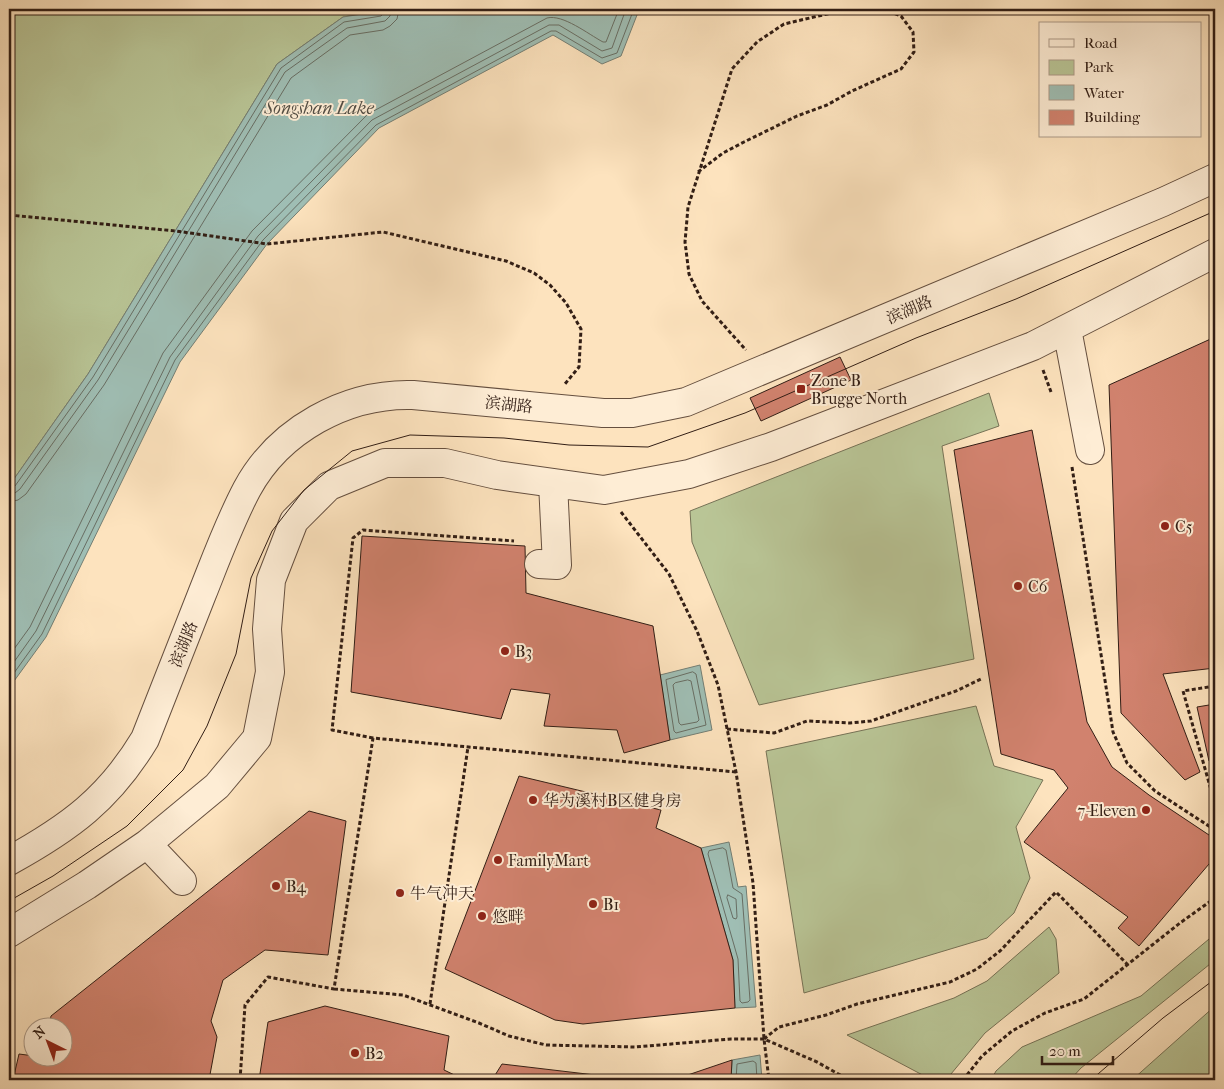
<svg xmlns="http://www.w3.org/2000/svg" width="1224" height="1089" font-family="'IM FELL French Canon','Noto Serif SC',serif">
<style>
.green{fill:#b9c596;stroke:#767256}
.water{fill:#9fbeb4;stroke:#737e74}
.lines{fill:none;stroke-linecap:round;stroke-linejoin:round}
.shore{stroke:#686e64;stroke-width:1}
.building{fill:#d1826e;stroke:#321e15}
.minor-casing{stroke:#654f3f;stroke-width:30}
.path{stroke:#321e15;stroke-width:3;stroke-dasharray:4 2.5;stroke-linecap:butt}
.minor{stroke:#feedd5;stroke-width:28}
.tram{stroke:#321e15;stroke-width:1}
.poi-dot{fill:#8f2418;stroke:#feedd5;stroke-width:2}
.labels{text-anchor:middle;stroke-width:4;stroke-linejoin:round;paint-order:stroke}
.street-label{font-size:16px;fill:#321e15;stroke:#feedd5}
.poi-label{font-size:16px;fill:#321e15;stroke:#feedd5;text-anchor:start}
.water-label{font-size:18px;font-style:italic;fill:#534e45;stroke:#feedd5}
</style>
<rect width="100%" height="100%" fill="#fde3be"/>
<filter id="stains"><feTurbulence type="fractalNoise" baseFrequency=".004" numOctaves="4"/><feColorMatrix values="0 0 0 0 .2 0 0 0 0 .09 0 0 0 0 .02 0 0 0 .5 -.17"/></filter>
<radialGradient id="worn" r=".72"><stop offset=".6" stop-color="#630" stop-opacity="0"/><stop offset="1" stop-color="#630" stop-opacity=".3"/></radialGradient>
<path class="green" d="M9,9H394L343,17L277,64L88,374L9,486Z
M989,393L999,426L942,446L974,659L759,705L692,542L690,511Z
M976,706L994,766L1043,780L1016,827L1030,878L1014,913L987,938L804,993L766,751Z
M1049,927L1056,939L1059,973L985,1033L946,1080H932L847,1035L954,998L987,981Z
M1215,934V960L1081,1068L1070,1080H991L996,1071L1022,1047L1141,996Z
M1215,1006V1080H1132Z"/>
<path class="water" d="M394,9H638L637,15L621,56L602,64L553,35L379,128L267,244L180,362L46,637L9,688V486L88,374L277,64L343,17Z
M700,665L712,730L670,740L660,675Z
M729,842L738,887L746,886L756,1007L735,1008L733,960L701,848Z
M760,1055L762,1080H731L732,1060Z"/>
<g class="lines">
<path class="shore" d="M9,488L15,486L93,377L281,68L344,22L381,16L384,13L385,9
M9,494L15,493L20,489L98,380L285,72L347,28L385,21L390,16L391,9
M9,502L18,500L26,494L104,385L291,78L350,35L383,30L390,26L397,19L399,9
M9,656L30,627L163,353L252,231L368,114L547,18C563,14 588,34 603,42H606L619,9
M9,669L36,631L170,357L258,236L372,120L549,25H559L602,51L612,48L626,9
M693,672L696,674L706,725L676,733L674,731L666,680Z
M9,680L42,634L175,360L263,240L376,125L551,31H556L602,58L617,53L632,14L633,9
M688,680L691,681L699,720L697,722L681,725L679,723L673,685L675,683Z
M723,848L726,850L733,888L742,894L750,1000L748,1002L742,1003L740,1001L738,959L708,854L709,851Z
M728,895L736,899L737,917L736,919L733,918L727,898Z
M736,1080L737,1064L753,1061L756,1063L757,1080"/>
</g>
<path class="building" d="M1215,337V668L1163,674L1200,772L1185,780L1121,713L1109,385Z
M840,357L851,380L761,421L750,398Z
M1032,430L1087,722L1112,767L1149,795L1215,839V857L1139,946L1118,928L1128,917L1024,842L1068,788L1054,770L1001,754L954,450Z
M362,536L525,546L526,593L653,626L670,740L624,753L617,730L544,726L550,694L511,689L501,719L351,692Z
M1215,704V767L1209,761L1197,707Z
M519,776L661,810L656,828L701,848L733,960L735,1008L583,1024L555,1020L445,969Z
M309,811L346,821L328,955L265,950L223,980L211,1021L217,1037L209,1080H13L19,1054L42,1057L62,1056V1026H49L51,1016Z
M325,1006L449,1036L444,1070L465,1080H259L268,1022Z
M732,1060L731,1080H673Z
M502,1064L629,1079L639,1080H492Z"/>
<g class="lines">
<defs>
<path id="minor" d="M1067,329L1090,450
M539,564L557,565L553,483
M147,844L182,881
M9,861C69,828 109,799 145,739C164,691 183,643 202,594C216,559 229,523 247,489C279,430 346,393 413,395L603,413H632L686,402L1163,202L1215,178
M9,933L87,885L147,844L217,786L257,738L270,672L267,629L271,580L294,521L329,486L385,463H445L497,475L604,490L689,474L771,447L1033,346L1215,253"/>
</defs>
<use href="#minor" class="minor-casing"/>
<path class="path" d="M698,172L723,153L744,142L797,116L827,105L852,91L901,69L914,52L913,32L901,16L886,10L840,11L784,24L757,42L732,69L688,207L685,242L689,274L702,301L746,350
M9,215L176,231L267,244L383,232L506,261L534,273L550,285L566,303L581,329L579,367L564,385
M1043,370L1051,392
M1072,467L1113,732L1127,763L1155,791L1215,830
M621,512L669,574L697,631L718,685L736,772L753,883L764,1039L769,1080
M1215,686L1183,691L1215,804
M727,729L774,733L807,721L850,723L871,721L956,691L981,679
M373,738L332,730L353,538L363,530L514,541
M334,989L403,995L479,1023L509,1036L546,1045L635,1047L731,1039H764L817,1062L849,1080
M430,1004L468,747
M764,1039L779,1027L826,1015L857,1004L950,982L977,969L1000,951L1056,892L1128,965
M240,1080L245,1005L268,977L334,989L373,738L736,772
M963,1080L982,1056L1012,1031L1045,1013L1084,999L1180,923L1215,898"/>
<use href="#minor" class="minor"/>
<path class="tram" d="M9,901L53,876L127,826L183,770L207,726L236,654L251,578L272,531L304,490L352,451L410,435L504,438L569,445L648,447L745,413L916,338L1016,299L1215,211
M1091,1080L1163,1018L1215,979"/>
</g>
<g class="poi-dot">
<rect x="796" y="384" width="10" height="10" rx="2.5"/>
<circle cx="1165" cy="526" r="5"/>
<circle cx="1018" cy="586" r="5"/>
<circle cx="505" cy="651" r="5"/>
<circle cx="533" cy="800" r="5"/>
<circle cx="1146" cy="810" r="5"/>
<circle cx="498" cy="860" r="5"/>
<circle cx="276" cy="886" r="5"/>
<circle cx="400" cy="893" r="5"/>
<circle cx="593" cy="904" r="5"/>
<circle cx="482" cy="916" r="5"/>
<circle cx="355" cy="1053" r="5"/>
</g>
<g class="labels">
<g class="street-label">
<text transform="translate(909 309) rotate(-23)" y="6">滨湖路</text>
<text transform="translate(509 404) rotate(6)" y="6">滨湖路</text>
<text transform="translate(183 644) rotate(-68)" y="6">滨湖路</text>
</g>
<g class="poi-label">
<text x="811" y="386">Zone B<tspan x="811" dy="18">Brugge North</tspan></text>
<text x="1175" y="532">C5</text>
<text x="1028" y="592">C6</text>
<text x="515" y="657">B3</text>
<text x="543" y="806">华为溪村B区健身房</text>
<text x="1136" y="816" text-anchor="end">7-Eleven</text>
<text x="508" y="866">FamilyMart</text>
<text x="286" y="892">B4</text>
<text x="410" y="899">牛气冲天</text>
<text x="603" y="910">B1</text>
<text x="492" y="922">悠畔</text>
<text x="365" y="1059">B2</text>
</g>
<g class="water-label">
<text x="319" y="114">Songshan Lake</text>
</g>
</g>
<rect width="1224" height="1089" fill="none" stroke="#fde3be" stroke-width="30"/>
<rect x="10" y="10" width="1204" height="1069" fill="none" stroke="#321e15" stroke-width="2.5"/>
<rect x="15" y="15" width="1194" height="1059" fill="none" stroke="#321e15"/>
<rect x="1039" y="22" width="162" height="115" fill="#feedd5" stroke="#ac9a88"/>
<rect x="1049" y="39" width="25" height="8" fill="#feedd5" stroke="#ac9a88"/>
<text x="1084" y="48" font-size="15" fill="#321e15">Road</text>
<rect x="1049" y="60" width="25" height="15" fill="#b9c596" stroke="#ac9a88"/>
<text x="1084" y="72" font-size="15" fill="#321e15">Park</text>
<rect x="1049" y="85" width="25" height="15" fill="#9fbeb4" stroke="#ac9a88"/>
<text x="1084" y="98" font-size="15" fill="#321e15">Water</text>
<rect x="1049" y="110" width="25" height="15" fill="#d1826e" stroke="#ac9a88"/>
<text x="1084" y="122" font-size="15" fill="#321e15">Building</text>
<g transform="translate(48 1042) rotate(318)"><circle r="24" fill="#feedd5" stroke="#ac9a88"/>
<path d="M0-4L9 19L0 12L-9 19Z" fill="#8f2418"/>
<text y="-8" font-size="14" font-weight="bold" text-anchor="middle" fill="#321e15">N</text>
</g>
<path d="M1042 1056v8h71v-8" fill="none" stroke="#321e15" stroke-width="2.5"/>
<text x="1049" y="1056" font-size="15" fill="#321e15" stroke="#feedd5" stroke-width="4" paint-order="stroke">20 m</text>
<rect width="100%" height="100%" filter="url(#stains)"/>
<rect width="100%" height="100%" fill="url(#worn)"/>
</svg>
